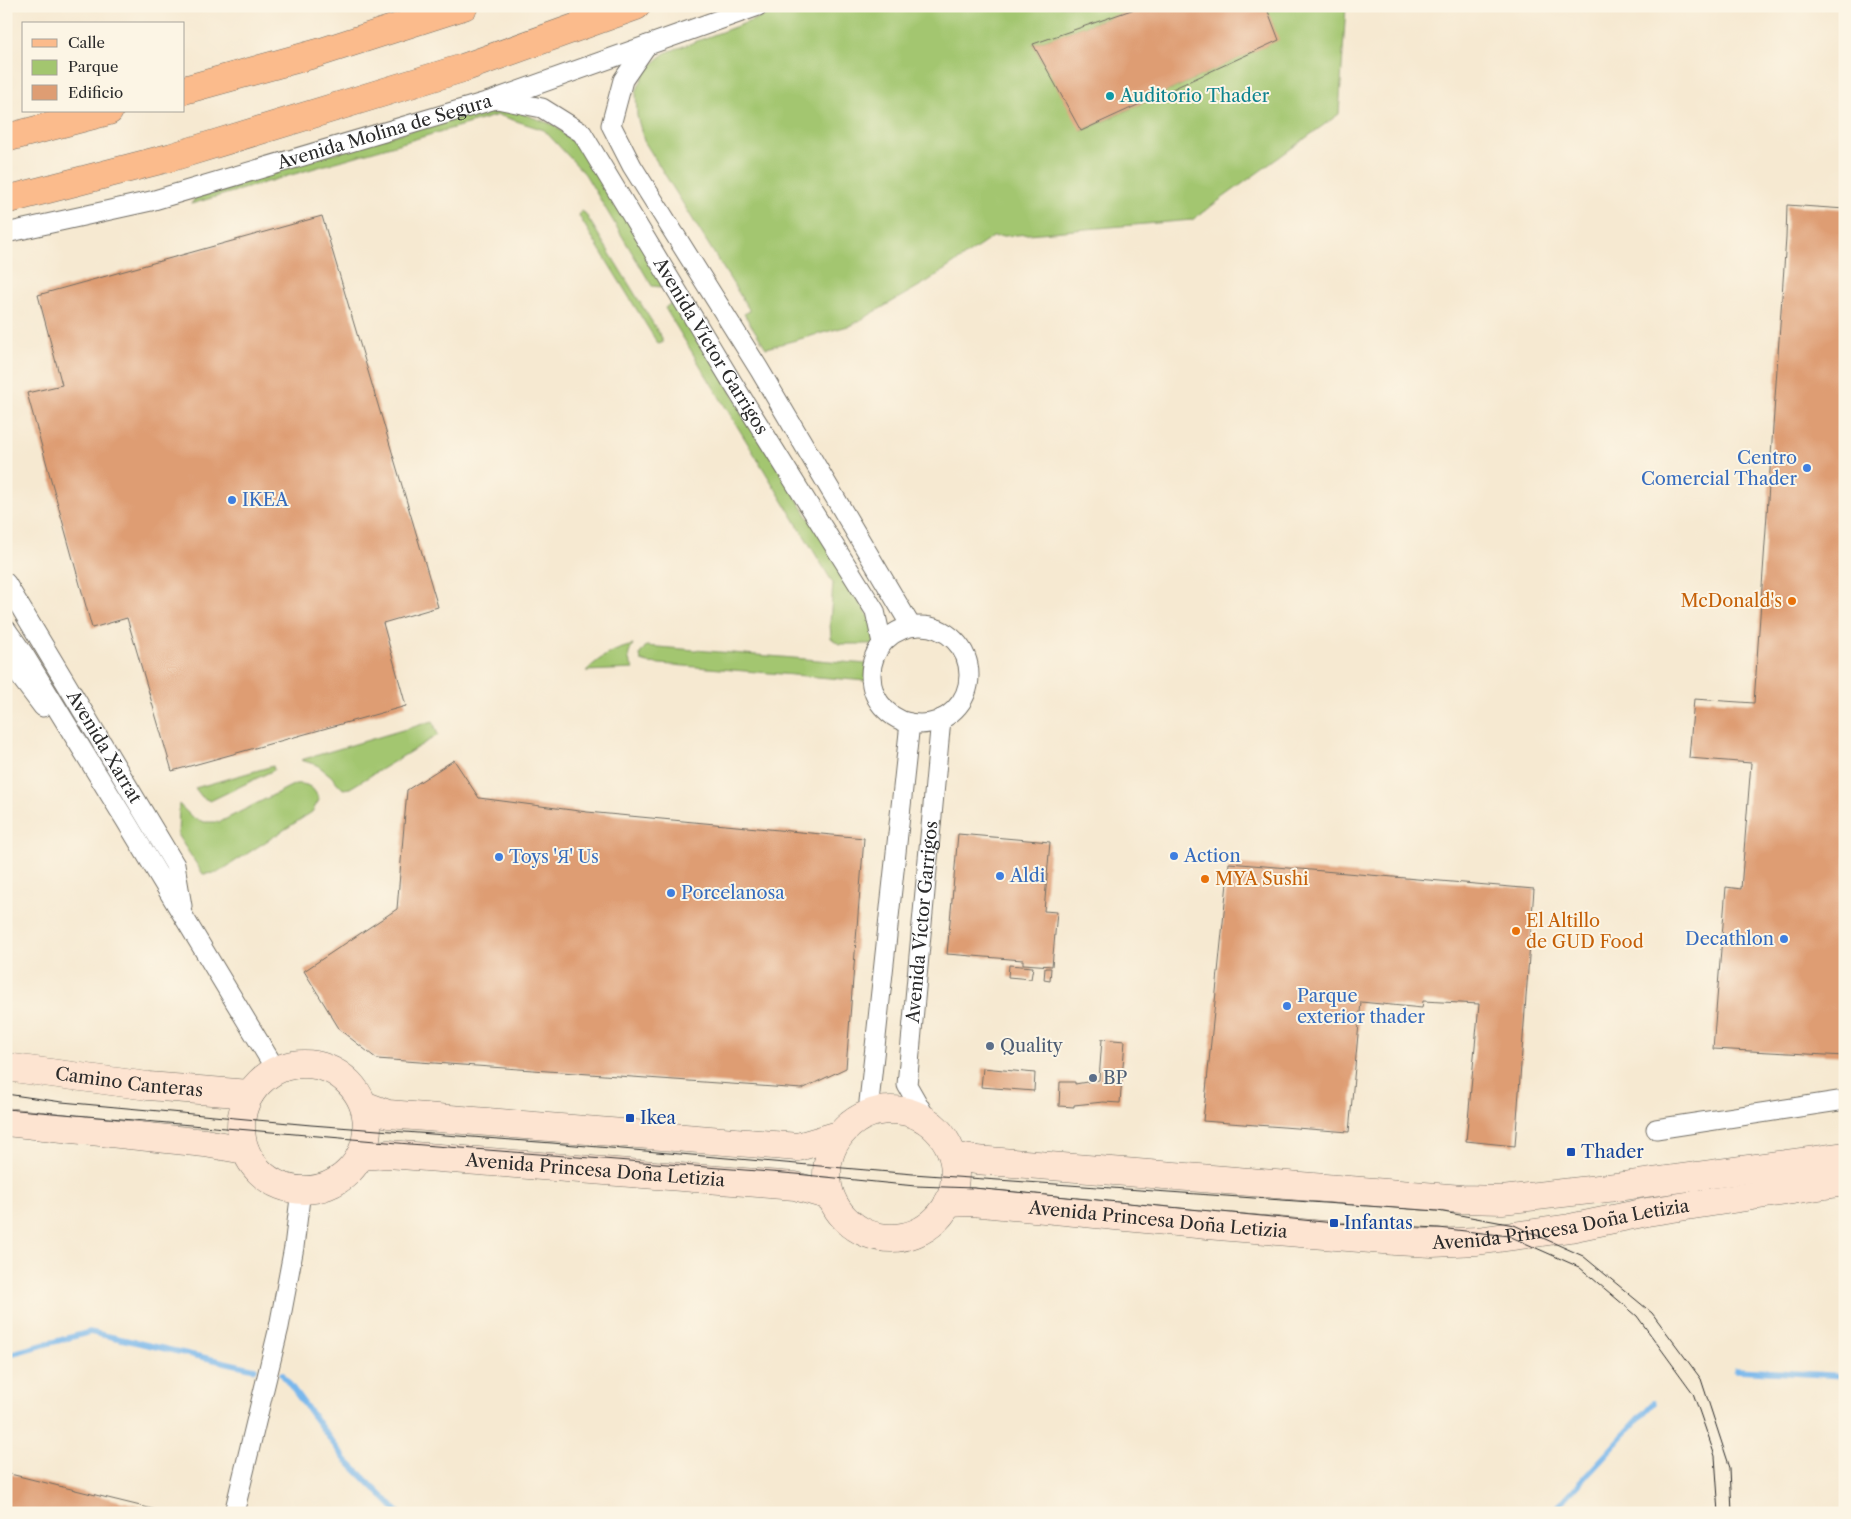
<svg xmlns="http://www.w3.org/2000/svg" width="1851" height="1519" font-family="'Libre Caslon Text',serif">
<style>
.green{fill:#a3c66f;stroke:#67784d}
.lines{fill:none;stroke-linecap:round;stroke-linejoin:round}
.stream{stroke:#78b7ec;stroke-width:5.5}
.building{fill:#de9d73}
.street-casing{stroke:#726e65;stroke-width:21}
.secondary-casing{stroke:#726e65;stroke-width:29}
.primary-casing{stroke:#726e65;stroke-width:29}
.street{stroke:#fff;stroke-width:19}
.secondary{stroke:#fde4d1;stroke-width:28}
.primary{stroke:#fbbb8c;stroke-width:28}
.tram{stroke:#2b2b2b;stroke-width:1}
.culture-dot{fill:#0f9aa8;stroke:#fcf5e5;stroke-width:2}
.shop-dot{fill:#3f7fe0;stroke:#fcf5e5;stroke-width:2}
.food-dot{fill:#e8710a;stroke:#fcf5e5;stroke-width:2}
.service-dot{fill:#5c6f8a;stroke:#fcf5e5;stroke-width:2}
.transit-dot{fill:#1a4fb4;stroke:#fcf5e5;stroke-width:2}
.labels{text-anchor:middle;stroke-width:4;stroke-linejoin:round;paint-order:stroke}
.culture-label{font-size:18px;fill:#0d838f;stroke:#fcf5e5;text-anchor:start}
.street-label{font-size:18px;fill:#2b2b2b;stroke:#fcf5e5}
.shop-label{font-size:18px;fill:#366cbe;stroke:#fcf5e5;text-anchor:start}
.food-label{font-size:18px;fill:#c56008;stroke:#fcf5e5;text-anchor:start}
.service-label{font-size:18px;fill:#4e5e75;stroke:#fcf5e5;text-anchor:start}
.transit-label{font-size:18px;fill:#164399;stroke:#fcf5e5;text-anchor:start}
</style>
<rect width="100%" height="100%" fill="#fcf5e5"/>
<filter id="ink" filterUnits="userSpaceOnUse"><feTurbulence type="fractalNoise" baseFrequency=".02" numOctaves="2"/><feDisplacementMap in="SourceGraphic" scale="10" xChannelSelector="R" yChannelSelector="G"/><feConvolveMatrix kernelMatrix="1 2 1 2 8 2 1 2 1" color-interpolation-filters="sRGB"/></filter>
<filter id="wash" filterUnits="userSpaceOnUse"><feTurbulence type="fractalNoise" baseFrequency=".0096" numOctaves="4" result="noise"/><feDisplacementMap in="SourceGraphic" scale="20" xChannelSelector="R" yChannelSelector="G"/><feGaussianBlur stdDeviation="1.12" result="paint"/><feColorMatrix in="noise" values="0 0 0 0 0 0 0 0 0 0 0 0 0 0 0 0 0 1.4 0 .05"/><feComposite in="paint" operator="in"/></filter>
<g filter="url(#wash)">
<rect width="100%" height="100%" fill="#f6e9d1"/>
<path class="green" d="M791,6H1143L1033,44L1082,131L1278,40L1266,6H1346L1339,114L1192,220L993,237L928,281L852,325L766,348L744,314L750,311L644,141L637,116L636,92L646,70L665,53Z
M504,107L554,125L584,151L663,279L661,287L652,286L585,174L544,130L498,115L191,204L198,194L472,112Z
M581,211L585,213L662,338V343L658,344L579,216Z
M677,302L872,622L876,644H839L831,638L830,623L833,583L665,308L670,304Z
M633,645C627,655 627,659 634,669L586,671C601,656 613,650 633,645Z
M646,646L867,664L866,681L648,663L641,661L640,654Z
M433,721L438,735L350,788L343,789L330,775L317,765L301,760Z
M273,766L274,770L210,801L202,797L195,788Z
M295,784C308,783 314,787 319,800L312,812L217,873L203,874L178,836L179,804L193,818L204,822H220Z"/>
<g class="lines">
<path class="stream" d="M6,1355L90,1332L255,1369
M1736,1370L1845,1376
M282,1374L345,1459L399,1513
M1552,1513L1653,1403"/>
</g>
<g id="blocks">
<path class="building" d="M1143,6H1266L1279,40L1081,131L1033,44Z
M1787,205L1845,209V1056L1713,1049L1726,887L1741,889L1751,763L1689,758L1694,699L1754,703L1786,238Z
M322,216L438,607L383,623L406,706L172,771L127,618L92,628L27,393L62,385L38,295Z
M454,760L479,798L587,812L864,838L846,1068L802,1089L377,1059L340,1030L304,971L397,909L407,790Z
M958,834L1050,842L1044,911L1057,912L1052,966L1023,964V960L947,954Z
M1229,863L1534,889L1515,1146L1466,1141L1479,1004L1423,1001L1422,1008L1361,1002L1349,1132L1203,1121Z
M1009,965L1033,967L1031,979L1008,977Z
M1045,968H1051L1050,981L1044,980Z
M1102,1039L1125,1041L1120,1103L1103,1102L1074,1105V1107L1059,1106L1060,1082H1075V1084L1099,1080Z
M983,1068L1035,1073L1034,1091L981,1087Z
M6,1473L165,1512V1513H6Z"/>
</g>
</g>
<g filter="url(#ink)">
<use href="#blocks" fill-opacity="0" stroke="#726e65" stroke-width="1"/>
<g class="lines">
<defs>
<g id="street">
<path d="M647,45L623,80L611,125L632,166L759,369L911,626"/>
<path id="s1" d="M497,99L542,108L582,133L732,382L875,611L882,643"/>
<path id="s2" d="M6,233L151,201L496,99L758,6"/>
<path id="s3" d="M6,583L175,865L182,906"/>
<circle cx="920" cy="675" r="49"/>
<path d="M6,629L23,653L126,821L276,1070"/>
<path d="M6,658L43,707"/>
<path d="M875,1111L869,1102L910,723"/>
<path id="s4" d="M927,1120L907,1085L941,719"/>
<path d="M1656,1129L1845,1100"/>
<path d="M234,1513L279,1327L294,1247L301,1190"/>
</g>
<g id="secondary">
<circle cx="304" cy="1127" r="63"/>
<path id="s5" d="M6,1067L148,1086L250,1094"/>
<path d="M364,1105L388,1114L798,1147L839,1135"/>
<circle cx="891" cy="1174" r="64"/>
<path d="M6,1122L205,1143L245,1150"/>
<path id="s6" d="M360,1156L388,1154L795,1186L830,1196"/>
<path d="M953,1156L976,1160L1399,1194L1462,1199L1502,1200L1616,1187L1845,1156"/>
<path id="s7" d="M948,1203L972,1202L1207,1225L1395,1241L1432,1243L1477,1241L1570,1228L1647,1212L1845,1182"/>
</g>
<path id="primary" d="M184,90L318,53L464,6
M6,138L109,111
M6,200L172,157L463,68L636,6"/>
</defs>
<use href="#street" class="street-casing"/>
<use href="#secondary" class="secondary-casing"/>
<use href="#primary" class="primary-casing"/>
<use href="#street" class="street"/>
<use href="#secondary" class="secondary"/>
<use href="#primary" class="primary"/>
<path class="tram" d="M6,1094L62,1102L311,1125L552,1143L913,1174L1438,1211L1514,1225L1583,1256L1652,1313L1701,1379L1730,1468L1732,1513
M6,1109L410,1144L796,1174L915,1186L974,1188L1334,1223L1439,1228L1509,1236L1579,1267L1637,1316L1693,1393L1715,1456L1719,1513"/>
</g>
</g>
<circle class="culture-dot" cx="1110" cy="96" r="5"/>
<g class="shop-dot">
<circle cx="1807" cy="468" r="5"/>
<circle cx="232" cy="500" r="5"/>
<circle cx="1174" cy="856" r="5"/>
<circle cx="499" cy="857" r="5"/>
<circle cx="1000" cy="876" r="5"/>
<circle cx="671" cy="893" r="5"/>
<circle cx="1784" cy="939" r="5"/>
<circle cx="1287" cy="1006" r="5"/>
</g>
<g class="food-dot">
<circle cx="1792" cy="601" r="5"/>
<circle cx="1205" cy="879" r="5"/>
<circle cx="1516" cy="931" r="5"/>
</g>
<g class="service-dot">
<circle cx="990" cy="1046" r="5"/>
<circle cx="1093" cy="1078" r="5"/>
</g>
<g class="transit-dot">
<rect x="625" y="1113" width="10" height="10" rx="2.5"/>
<rect x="1566" y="1147" width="10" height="10" rx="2.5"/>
<rect x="1329" y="1218" width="10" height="10" rx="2.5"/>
</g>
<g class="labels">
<g class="culture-label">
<text x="1120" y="102">Auditorio Thader</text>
</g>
<g class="street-label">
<text dy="6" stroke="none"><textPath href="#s2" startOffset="392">Avenida Molina de Segura</textPath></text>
<text dy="6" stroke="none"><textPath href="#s1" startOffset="342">Avenida Víctor Garrigos</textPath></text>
<text dy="6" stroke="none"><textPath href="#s3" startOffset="191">Avenida Xarrat</textPath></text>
<text dy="6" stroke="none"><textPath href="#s4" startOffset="204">Avenida Víctor Garrigos</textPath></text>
<text dy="6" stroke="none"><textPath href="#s5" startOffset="124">Camino Canteras</textPath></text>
<text dy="6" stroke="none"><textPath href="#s6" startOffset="236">Avenida Princesa Doña Letizia</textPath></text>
<text dy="6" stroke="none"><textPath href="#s7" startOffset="211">Avenida Princesa Doña Letizia</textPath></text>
<text dy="6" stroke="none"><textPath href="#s7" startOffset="616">Avenida Princesa Doña Letizia</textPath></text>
</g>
<g class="shop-label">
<text x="1797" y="464" text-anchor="end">Centro<tspan x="1797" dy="21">Comercial Thader</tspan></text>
<text x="242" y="506">IKEA</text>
<text x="1184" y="862">Action</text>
<text x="509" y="863">Toys 'Я' Us</text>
<text x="1010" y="882">Aldi</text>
<text x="681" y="899">Porcelanosa</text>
<text x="1774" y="945" text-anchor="end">Decathlon</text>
<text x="1297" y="1002">Parque<tspan x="1297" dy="21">exterior thader</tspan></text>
</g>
<g class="food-label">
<text x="1782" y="607" text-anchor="end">McDonald's</text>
<text x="1215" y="885">MYA Sushi</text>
<text x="1526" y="927">El Altillo<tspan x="1526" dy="21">de GUD Food</tspan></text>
</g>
<g class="service-label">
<text x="1000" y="1052">Quality</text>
<text x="1103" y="1084">BP</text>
</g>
<g class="transit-label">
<text x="640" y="1124">Ikea</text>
<text x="1581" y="1158">Thader</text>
<text x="1344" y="1229">Infantas</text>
</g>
</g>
<rect width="1851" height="1519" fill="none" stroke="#fcf5e5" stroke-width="25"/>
<rect x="22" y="22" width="162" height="90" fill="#fcf5e5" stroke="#a8a49b"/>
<rect x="32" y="39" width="25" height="8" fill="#fbbb8c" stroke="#a8a49b"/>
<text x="68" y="48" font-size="15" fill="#2b2b2b">Calle</text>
<rect x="32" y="60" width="25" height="15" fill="#a3c66f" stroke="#a8a49b"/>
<text x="68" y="72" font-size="15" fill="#2b2b2b">Parque</text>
<rect x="32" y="85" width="25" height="15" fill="#de9d73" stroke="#a8a49b"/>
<text x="68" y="98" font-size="15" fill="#2b2b2b">Edificio</text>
</svg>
